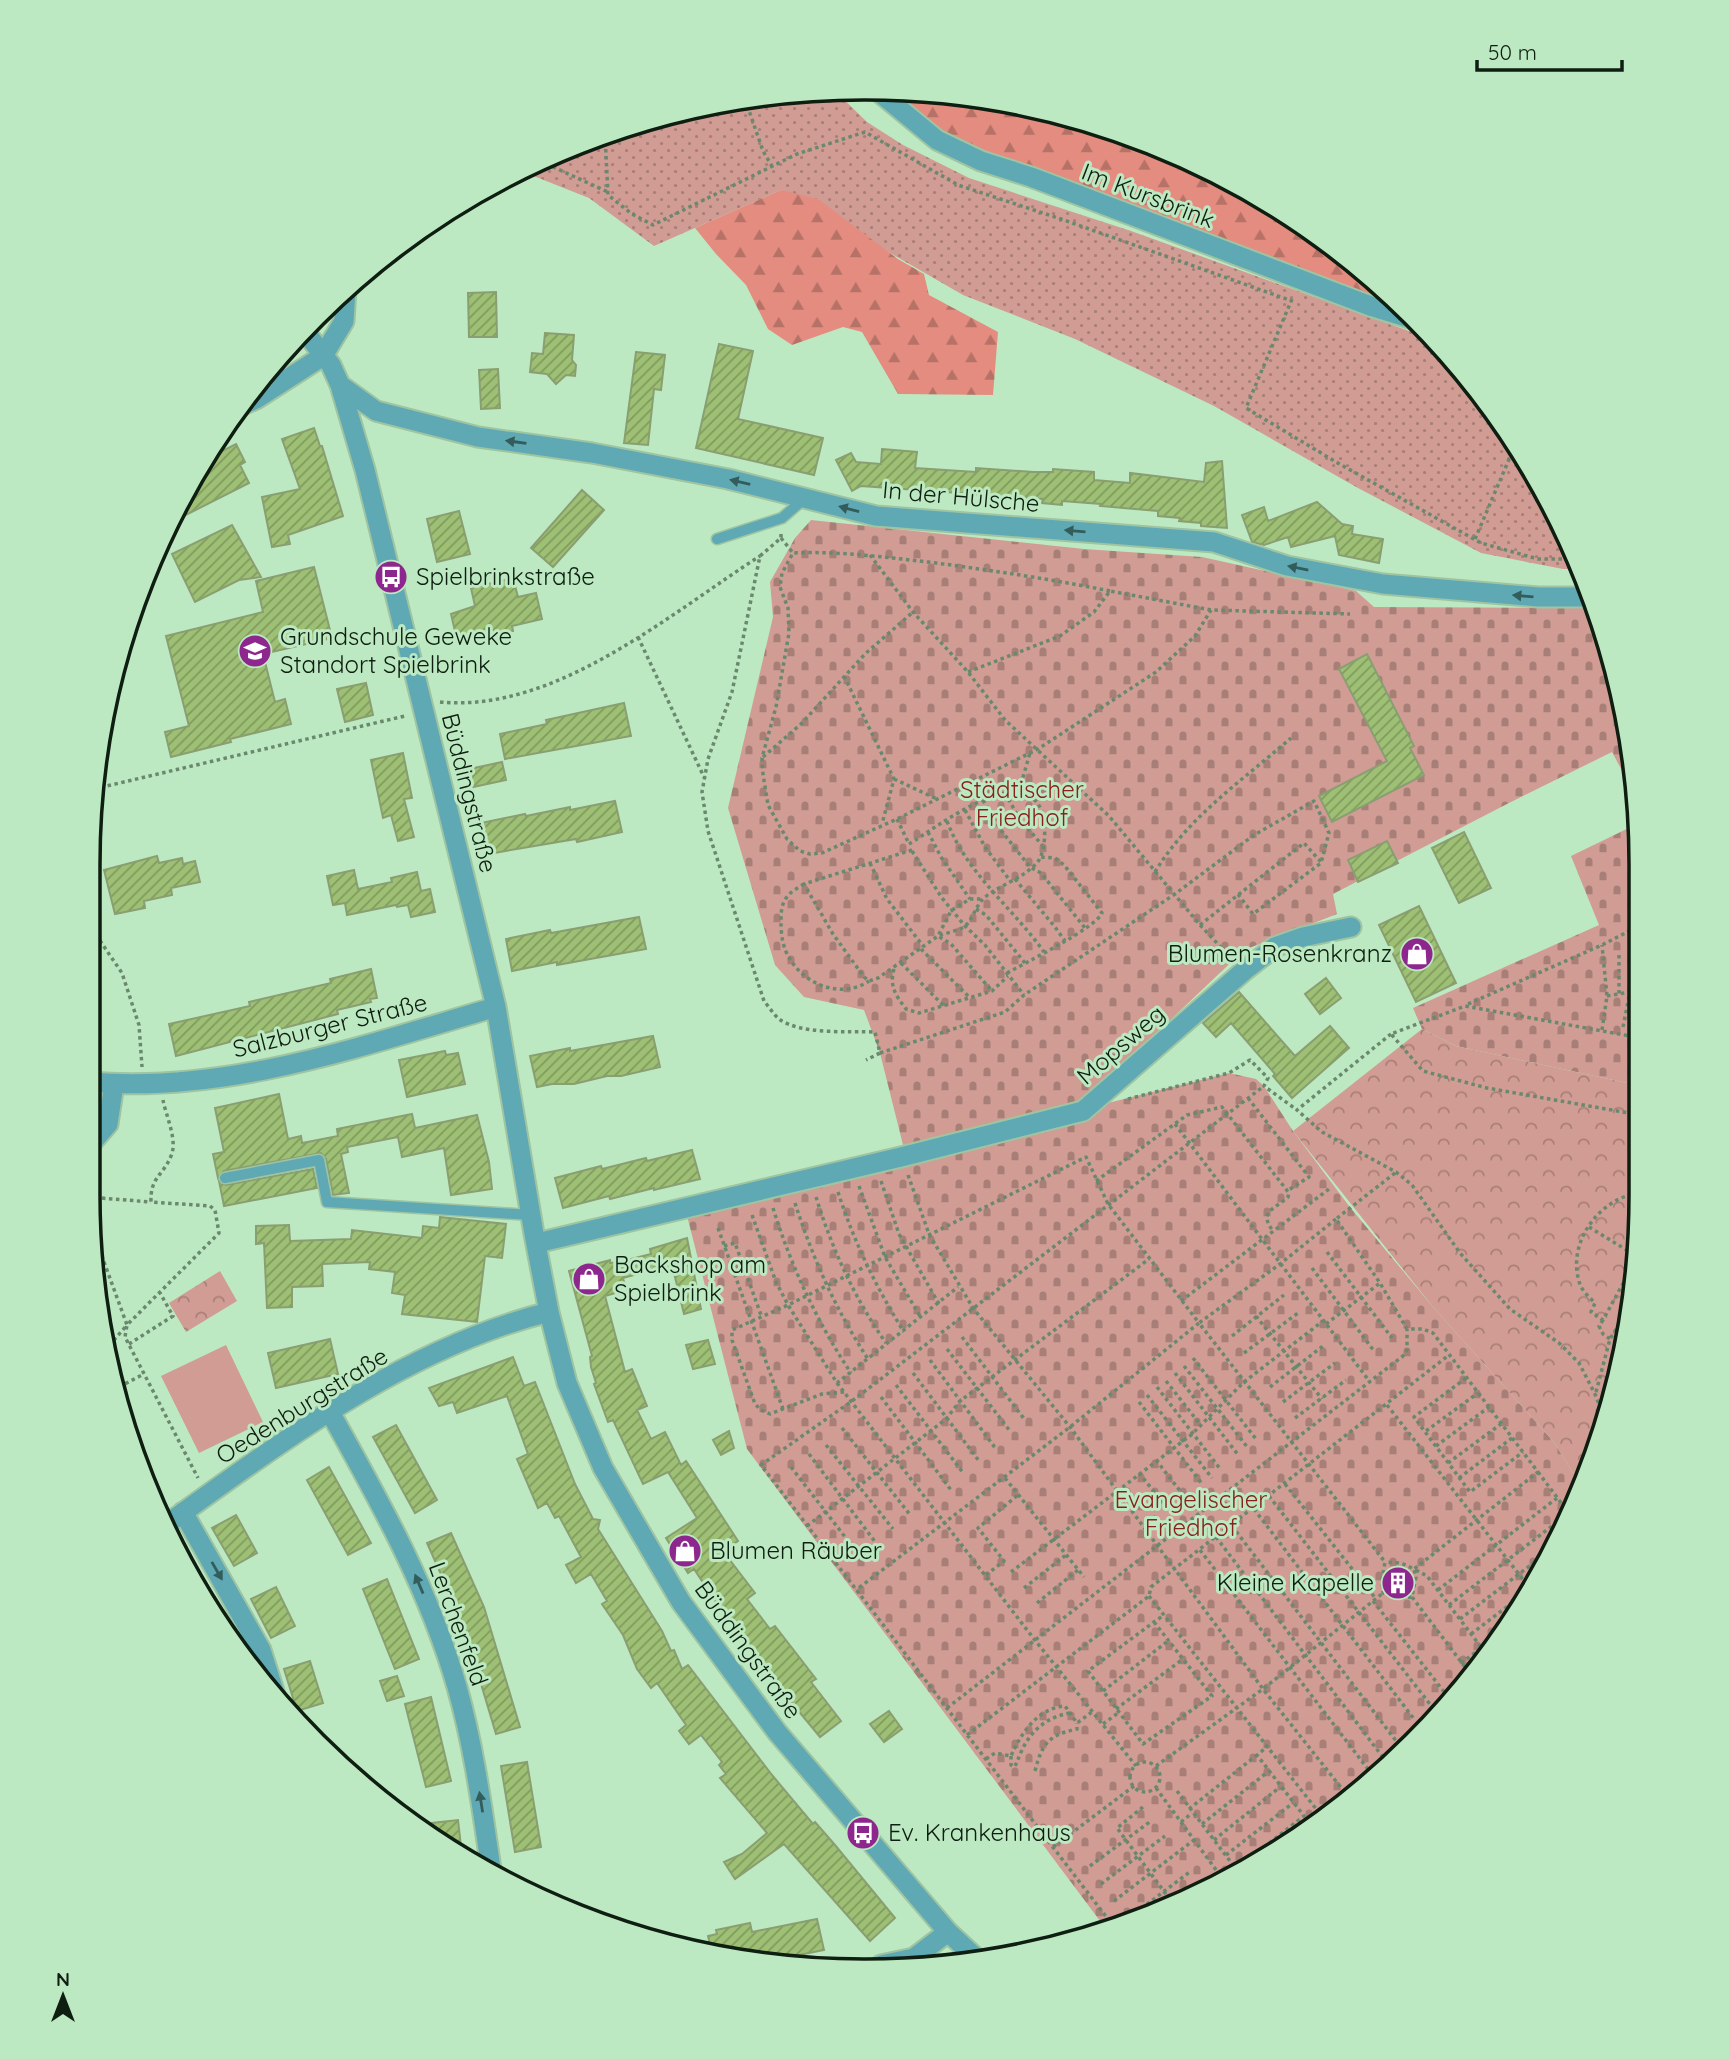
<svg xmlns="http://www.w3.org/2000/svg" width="1729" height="2059" font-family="Quicksand,sans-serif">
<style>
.grass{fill:url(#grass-dots)}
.forest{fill:url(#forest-firs)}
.cemetery{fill:url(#cemetery-stones)}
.park{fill:url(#park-crowns)}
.pitch{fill:#d19c94}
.building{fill:url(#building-hatch);stroke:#8a9f71;stroke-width:2}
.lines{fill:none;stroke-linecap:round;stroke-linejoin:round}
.lane-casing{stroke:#9ec4a2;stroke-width:13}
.street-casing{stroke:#9ec4a2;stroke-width:23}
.path{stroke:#6a886e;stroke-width:3.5;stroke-dasharray:3.5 3.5;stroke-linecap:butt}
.lane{stroke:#5fa9b5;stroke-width:10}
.street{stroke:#5fa9b5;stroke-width:19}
.oneway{fill:#325d5b}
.labels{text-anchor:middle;stroke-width:6;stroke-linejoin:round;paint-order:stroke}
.street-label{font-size:24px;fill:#0e1e11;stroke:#bde9c2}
.poi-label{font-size:24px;fill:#0e1e11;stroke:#bde9c2;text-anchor:start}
.park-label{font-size:24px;fill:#88211b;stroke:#bde9c2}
.rim{fill:none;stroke:#0e1e11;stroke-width:3.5}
</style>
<defs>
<pattern id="grass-dots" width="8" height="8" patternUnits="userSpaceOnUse" patternTransform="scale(1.75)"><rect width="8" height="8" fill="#d19c94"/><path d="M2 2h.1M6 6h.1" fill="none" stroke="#a87f77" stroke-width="1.8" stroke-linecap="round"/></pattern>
<pattern id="forest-firs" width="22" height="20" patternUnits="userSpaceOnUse" patternTransform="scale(1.75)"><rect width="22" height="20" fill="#e48c80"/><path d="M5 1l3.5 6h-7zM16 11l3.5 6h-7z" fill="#b77267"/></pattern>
<pattern id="cemetery-stones" width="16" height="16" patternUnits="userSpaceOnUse" patternTransform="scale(1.75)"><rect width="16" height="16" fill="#d19c94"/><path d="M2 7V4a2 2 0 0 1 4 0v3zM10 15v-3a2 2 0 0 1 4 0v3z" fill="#a87f77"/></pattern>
<pattern id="park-crowns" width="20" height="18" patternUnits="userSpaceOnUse" patternTransform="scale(1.75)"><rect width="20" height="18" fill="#d19c94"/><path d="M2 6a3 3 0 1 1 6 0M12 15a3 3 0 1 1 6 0" fill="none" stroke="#a87f77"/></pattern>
<pattern id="building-hatch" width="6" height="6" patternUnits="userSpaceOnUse" patternTransform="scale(1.75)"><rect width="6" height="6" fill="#9ec074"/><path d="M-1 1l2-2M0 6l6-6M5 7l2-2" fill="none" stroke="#7f9b5e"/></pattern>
</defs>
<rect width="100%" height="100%" fill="#bde9c2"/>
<path class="grass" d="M834,90L867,122L903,145L969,178L1131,231L1434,340L1510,432L1583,569H1563L1481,553L1358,488L1214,406L1075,339L963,295L781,190L654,246L589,198L521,171L567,147L713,103Z"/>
<path class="forest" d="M887,90L1016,102L1161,146L1296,218L1406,308L1283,269L988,152L937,130Z
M781,190L818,199L898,259L924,274L929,295L998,332L993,395L898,394L862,332L843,327L792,345L768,329L746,285L716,254L695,228Z"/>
<path class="cemetery" d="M811,520L1084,549L1202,557L1356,591L1374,607L1595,608L1626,713L1634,793L1612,752L1507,804L1333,894L1337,914L1244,950L1082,1104L903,1145L880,1053L864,1010L804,997L775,965L728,808L773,617L770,582L795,538Z
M1637,824L1641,864V1086L1456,1046L1422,1029L1413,1008L1599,925L1571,856Z
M1229,1073L1256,1079L1264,1086L1293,1131L1349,1206L1433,1307L1554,1442L1581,1486L1537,1583L1448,1707L1337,1811L1162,1912L1106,1929L747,1449L685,1208Z"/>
<path class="park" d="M1422,1029L1456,1046L1641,1086L1640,1246L1600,1444L1581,1486L1554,1442L1433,1307L1293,1131Z
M220,1271L237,1301L186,1332L169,1303Z"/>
<path class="pitch" d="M226,1345L263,1422L199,1453L161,1376Z"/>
<path class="building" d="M496,292L497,337H469L468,293Z
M545,333L574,335L572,360L576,365L575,376L566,375L556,384L547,374L530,372L532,353L543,354Z
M719,344L753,351L738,419L823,438L814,475L696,448Z
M636,352L665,355L661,390L654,389L648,445L624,443Z
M498,369L500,408L481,409L479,370Z
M314,428L320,446H322L343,516L288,535L290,544L272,547L262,497L300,489L282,439Z
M236,444L245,462L240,465L249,483L166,525L206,459Z
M882,449L917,452L915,468L976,472V468L1034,472H1053V469L1094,472V480L1130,483V473L1204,482L1206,463L1222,461L1227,528L1201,526V523L1179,521L1180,518L1158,516V511L1100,506L1101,504L1062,501V505L1042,503L1043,499L861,486L852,491L836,460L851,453L856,462L881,464Z
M582,490L604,510L553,567L531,548Z
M1317,502L1342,524L1353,526L1352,534L1383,539L1379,563L1339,555L1335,536L1291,547L1288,537L1264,545L1252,542L1242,515L1264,507L1268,521Z
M459,511L470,554L437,562L427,519Z
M232,525L261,577L239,580L195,602L172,554Z
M314,567L332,638L263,654L275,702L285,699L291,724L230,739L231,742L171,757L165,732L189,726L166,636L263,612L256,581Z
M513,578L518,597L536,593L542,619L512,626L513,631L494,635L493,631L457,640L451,614L475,606L471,588Z
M1367,654L1414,746L1410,748L1424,775L1332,822L1319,796L1387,761L1339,669Z
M366,683L373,715L345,722L337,689Z
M624,703L631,736L505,759L500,734L547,724L546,720Z
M403,753L412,798L404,799L414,837L398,841L391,815L383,818L371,760Z
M502,762L506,780L473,787L469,769Z
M615,801L622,832L577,842L576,839L488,854L481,823L525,814L526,816L570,807V810Z
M1464,832L1491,888L1459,903L1432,848Z
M1387,841L1398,863L1358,882L1348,860Z
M157,856L159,863L182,858L183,864L195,861L200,882L171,888L172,895L144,901L145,908L115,914L104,870Z
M354,870L358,889L392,882L391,878L417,872L421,891L430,889L435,912L411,917L408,905L397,907L396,905L347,915L345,903L333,905L327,876Z
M1419,906L1456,983L1416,1002L1379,925Z
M639,917L646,949L557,965V962L512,971L506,939L550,930L551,933Z
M371,969L377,998L370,999L371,1002L337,1010L338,1014L176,1056L169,1024L250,1006L249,1002L331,983L330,979Z
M1326,978L1341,998L1320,1014L1305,994Z
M1239,992L1295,1056L1330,1026L1349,1048L1292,1098L1273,1076L1275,1074L1231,1023L1216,1037L1203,1023Z
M653,1036L660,1067L621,1076H607L574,1084H552L537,1087L530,1056L570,1048V1051Z
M445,1051L446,1055L458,1053L465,1084L407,1097L399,1060Z
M279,1094L288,1139L301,1136L302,1143L338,1136L337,1129L412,1114L415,1128L477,1115L489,1162L492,1189L451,1195L444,1148L402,1157L398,1137L347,1147L348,1152L341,1154L349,1193L333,1195L326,1159L321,1153L224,1171L218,1178L213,1154L224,1152L215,1108Z
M692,1150L700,1179L654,1190V1188L610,1199L609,1196L563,1208L555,1178L601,1166L602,1169L646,1158L647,1161Z
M313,1169L317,1188L224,1206L219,1181L226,1185Z
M440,1217L506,1224L502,1258L485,1256L477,1322L402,1314L405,1295L392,1293L395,1272L369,1269L370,1262L322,1264L323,1286L292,1287V1307L267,1308L264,1243L256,1244V1226L289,1225L290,1241L351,1239L352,1230L422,1238L423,1226L439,1228Z
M687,1238L701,1309L684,1314L673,1269L657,1274L656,1269L623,1278L626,1290L605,1296L625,1372L632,1369L647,1406L637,1410L651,1439L665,1432L681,1465L686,1461L738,1541L723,1551L755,1593L747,1599L770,1629L775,1626L816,1679L811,1682L841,1721L820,1737L753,1656L756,1655L725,1616L694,1569L688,1573L666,1538L697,1518L668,1472L643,1484L613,1420L608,1422L594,1384L596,1383L591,1367L590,1357L592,1356L569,1271L610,1260V1263L619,1262L651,1254L650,1249Z
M330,1339L338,1374L276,1388L268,1353Z
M708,1340L715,1364L693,1369L686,1345Z
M513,1357L524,1386L535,1382L575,1484L593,1519L600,1520L598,1529L662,1631L671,1651L674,1650L682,1669L688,1665L772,1775L813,1824L815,1822L835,1845L895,1918L870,1941L784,1844L735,1879L724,1862L742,1854L767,1833L720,1778L726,1774L719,1765L722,1762L701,1735L689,1744L679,1731L686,1725L657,1683L651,1688L637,1669L623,1635L602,1604L607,1601L591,1574L576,1583L566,1565L581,1557L559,1516L555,1518L547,1503L538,1508L517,1459L528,1454L507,1396L457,1413L453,1402L439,1406L429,1388Z
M396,1425L437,1500L415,1513L373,1437Z
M729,1431L734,1448L721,1455L713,1440Z
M329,1467L371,1543L348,1555L307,1480Z
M236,1515L257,1553L234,1566L212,1528Z
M451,1533L484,1607L520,1727L496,1734L467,1637H469L427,1543Z
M1397,1573L1406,1576L1408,1587L1400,1593L1390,1590L1389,1579Z
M387,1579L419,1659L395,1669L363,1589Z
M276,1587L295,1626L271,1638L251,1599Z
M310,1661L323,1703L297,1711L284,1669Z
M397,1676L404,1696L387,1701L380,1681Z
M431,1697L451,1781L426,1787L405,1704Z
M889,1711L902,1729L884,1742L870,1724Z
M527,1762L541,1847L515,1852L501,1766Z
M458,1820L462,1855L434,1841L432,1823Z
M817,1919L824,1950L784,1958L785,1964L732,1954L731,1948L718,1951L711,1949L708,1936L717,1934L716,1930L750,1923L752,1932Z"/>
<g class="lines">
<defs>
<path id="lane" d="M717,539L782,518L804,499
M225,1178L319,1160L327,1202L531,1215"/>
<path id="street" d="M874,88L937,140L981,161L1031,177L1373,307L1419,321
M303,329L331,365L340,385L365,470L496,1007L534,1234L549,1312L567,1383L603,1468L681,1602L777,1732L948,1932L977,1959
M340,385L376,411L478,437L592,453L728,479L876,516L1214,542L1287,566L1383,584L1538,597H1591
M238,407L256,399L323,356L344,321L346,290
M89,1082C229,1094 364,1045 496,1007
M88,1147L108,1124L114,1084
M537,1243L901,1157L1083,1111L1245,970L1275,947L1303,937L1351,927
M330,1412C379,1500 429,1589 457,1687C474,1747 482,1808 491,1869
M183,1512L261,1650L274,1691
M167,1524C284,1440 407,1347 549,1312
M881,1965L914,1958L948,1932"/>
</defs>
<use href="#lane" class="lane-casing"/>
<use href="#street" class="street-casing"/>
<path class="path" d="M745,99L763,151L773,168
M605,135L608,195L632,214L653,225L797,154L865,132L958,185L1061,219L1292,301
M540,161L608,192
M1292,299L1246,408L1336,462L1481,543L1538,559H1578
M781,534V538L760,556L732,692L708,759L702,792L708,831L764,1001C769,1007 774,1015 779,1019C801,1035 849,1031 875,1032L880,1053L866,1060
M781,538L793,553
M1475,539L1516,443
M870,555L913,612L968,672L1005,720L1109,816L1200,925L1232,959
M1110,591C1050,579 990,570 928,562C883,557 839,551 793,553L782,573L780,587L788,608L789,633L776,707L762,758L763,774L768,805L787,839L800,851L810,854L822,853L897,819L1038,749L1156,672L1195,636L1211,610
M638,637L704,777
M1603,656L1617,682
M968,672L1060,636L1094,612L1110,591L1211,610L1350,614
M844,676L894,779L882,824
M440,702C555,713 668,615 760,556
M763,757L801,724L865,654L913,612
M894,779L937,799
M94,789L405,716
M1019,791L1030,753
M1005,793L1019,818L1042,845
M983,800L1000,829L1030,867L1041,873L1085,928
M965,810L985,847L1011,882
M897,819L909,844
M947,821C966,873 1013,908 1044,952
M928,832L941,857L970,899
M909,844C936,828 1023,759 1042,812C1046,825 1046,848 1039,860C1028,877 994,887 982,900C975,908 972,921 964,927C957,931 946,933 938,936L951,944L992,991
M912,850L804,884L833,934L864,977L869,981L878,978L938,936L952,909
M912,851L942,898L965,926L985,945L1024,995
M870,863L887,899L923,946
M1155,872C1188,817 1243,780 1291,738
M1015,879L1055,927L1065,941
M804,884C798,888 791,891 787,897C781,904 781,914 781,923C781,935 783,949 790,959C806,986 843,999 869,981
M976,909L986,915L1025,963
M952,910L970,899H982
M1200,925L1304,843L1321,862
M92,929L122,973L139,1025L142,1067
M921,949L970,998
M1638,949V991
M1619,955V994
M901,963L944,1006
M894,969C889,986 896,996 906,1009L919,1013L992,991L1008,976
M1007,973C1025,963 1097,927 1102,913L1064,865L1055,858L1039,857
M1607,996L1641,990
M1468,1004L1602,945L1641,925
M1623,1027L1630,992
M1602,1030L1607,996L1602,945
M1391,1034L1297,1110L1322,1132L1396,1172L1412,1185L1460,1253L1510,1309L1559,1343L1579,1363L1595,1394L1605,1420
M880,1053L1005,1012L1024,995L1175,894L1254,835L1314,801L1329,833L1321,863L1253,914L1237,893
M1248,1098L1309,1177L1287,1191
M1128,1099L1229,1073L1250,1060L1268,1078L1264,1086L1297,1110
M163,1100C166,1116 178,1141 171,1156C163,1176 150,1177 151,1202L210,1206L215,1210L219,1233L127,1325L125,1337L198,1478
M1640,1115L1487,1088L1423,1071L1391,1034L1465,1006L1641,1038
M1175,1124L1370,1382
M1395,1173L1336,1219L1380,1283L1407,1329H1423L1433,1333L1538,1472L1414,1569
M908,1175L929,1234L973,1308L1070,1427L1263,1689L1350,1799
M881,1181L899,1234L939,1304
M1096,1181L1187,1115L1222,1107L1289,1193L1288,1197C1274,1210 1258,1211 1273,1231
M859,1186L885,1257L921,1318
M838,1192C854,1242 876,1287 904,1332
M88,1197L151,1202
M816,1197C832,1249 855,1299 886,1343
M795,1203C813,1259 836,1310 868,1359
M773,1208C791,1266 817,1322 851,1373
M752,1215L776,1282L788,1305L837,1383L958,1287
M1336,1219L1280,1264L1199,1323L1385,1562L1382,1579L1383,1593L1398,1598L1412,1597L1416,1577L1414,1569L1401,1563L1385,1562
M1589,1227L1638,1257
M718,1228L783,1409
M92,1229L127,1325L108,1347
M724,1246L735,1243L761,1315
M1327,1252L1392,1338
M1637,1258L1603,1320L1591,1312L1595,1303C1589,1297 1581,1290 1579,1281C1567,1241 1601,1197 1640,1193
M1312,1268L1374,1351
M1181,1301L1329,1189
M1256,1316L1322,1399
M1603,1320L1599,1326L1603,1334L1610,1339
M1326,1324L1380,1283
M1232,1336L1284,1295
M962,1337L1025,1420
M129,1344L173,1316L160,1293
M947,1349L1010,1431
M1244,1353L1298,1313
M1193,1358L1256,1439
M930,1360L996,1449
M1184,1366L1248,1448
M913,1373L979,1461
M1175,1373L1239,1456
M1466,1378L1414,1417L1470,1492L1523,1452
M1166,1381L1199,1423
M837,1383L1034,1639L1136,1766
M896,1385L964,1474
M1157,1387L1221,1470
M1270,1387L1323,1346
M113,1390L144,1374
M844,1392L822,1394L770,1414L761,1410L755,1404L732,1340V1330L788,1305L1086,1157L1108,1204L1199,1323L1070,1427L856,1590
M1596,1392L1610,1339L1627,1312
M1147,1395L1212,1478
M881,1397L951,1490
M1139,1402L1203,1485
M1283,1402L1335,1363
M1387,1405L1532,1591
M1295,1418L1346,1380
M842,1428L911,1516
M1426,1431L1478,1393
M826,1445L893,1529
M1436,1446L1489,1407
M809,1454L876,1543
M140,1459L163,1503
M1156,1460L1184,1496
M1448,1463L1501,1424
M791,1467L859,1555
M1538,1472L1568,1512
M1139,1473L1168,1509
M1005,1478L1084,1577
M1459,1478L1512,1438
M1285,1484L1376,1599
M1269,1496L1439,1716
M1254,1509L1414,1719
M807,1526L946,1419L960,1401L1149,1259
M1232,1526L1403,1750
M1216,1537L1388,1764
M1200,1550L1374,1777
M1416,1570L1427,1576L1481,1647
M1011,1572L1191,1435L1244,1382L1323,1321
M986,1575L1004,1561L978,1528L1018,1495
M1024,1588L1066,1555
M1438,1590L1557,1498
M1149,1596L1324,1819
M1412,1597L1471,1675
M1373,1601L1452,1702
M1037,1603L1078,1570
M1449,1605L1569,1513
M1460,1619L1553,1548
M1154,1622L1212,1696L1143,1744L1088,1671L1154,1622L1164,1615
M1471,1634L1537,1584
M1461,1663L1502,1633
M1103,1691L1168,1641
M947,1708L1403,1356L1407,1350V1329
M1116,1709L1183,1659
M1103,1724L1118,1713
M967,1735L1149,1596L1151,1587L1449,1355
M1011,1756V1765L1014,1767C1018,1762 1018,1758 1021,1752C1031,1730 1047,1717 1070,1713
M986,1759L995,1753L1011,1756C1021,1733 1038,1708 1065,1706L1077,1723L1092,1712
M1130 1777a15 15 0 1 1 30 0a15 15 0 1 1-30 0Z
M1156,1766L1263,1689L1383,1593
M1035,1771C1042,1744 1048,1735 1077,1729V1723
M1156,1788L1222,1878
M1177,1791L1236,1869L1304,1816L1257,1755L1267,1747
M1143,1807L1117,1828L1174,1905
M1189,1809L1257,1755
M1181,1822L1192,1813
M1202,1824L1269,1771
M1214,1840L1280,1787
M1053,1847L1134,1786
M1226,1855L1293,1803
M1090,1866L1151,1821
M1101,1884L1165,1836
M1193,1894L1204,1886
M1114,1901L1194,1840
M1130,1917L1191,1871
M1114,1927L761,1465L852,1401L1264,1086"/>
<use href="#lane" class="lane"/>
<use href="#street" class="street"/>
</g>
<defs><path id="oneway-solid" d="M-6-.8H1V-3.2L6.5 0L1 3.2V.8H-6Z" transform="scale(1.75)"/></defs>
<g class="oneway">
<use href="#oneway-solid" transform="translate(516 442) rotate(-172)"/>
<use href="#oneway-solid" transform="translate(740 482) rotate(-167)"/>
<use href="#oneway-solid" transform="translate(849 509) rotate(-165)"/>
<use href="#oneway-solid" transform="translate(1075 531) rotate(-175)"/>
<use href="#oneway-solid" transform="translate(1298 568) rotate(-169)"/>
<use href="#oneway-solid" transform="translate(1523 596) rotate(-175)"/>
<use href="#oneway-solid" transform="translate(217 1571) rotate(60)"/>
<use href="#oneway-solid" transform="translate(419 1584) rotate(-113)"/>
<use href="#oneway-solid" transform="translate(481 1802) rotate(-99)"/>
</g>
<defs>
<symbol id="bus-disc" viewBox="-11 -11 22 22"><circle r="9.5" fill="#8e278d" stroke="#bde9c2"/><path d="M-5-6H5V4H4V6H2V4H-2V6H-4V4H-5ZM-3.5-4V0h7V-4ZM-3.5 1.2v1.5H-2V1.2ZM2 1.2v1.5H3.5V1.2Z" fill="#fff"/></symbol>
<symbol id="school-disc" viewBox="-11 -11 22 22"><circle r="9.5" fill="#8e278d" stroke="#bde9c2"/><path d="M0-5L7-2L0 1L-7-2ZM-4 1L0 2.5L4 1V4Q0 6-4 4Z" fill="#fff"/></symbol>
<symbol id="shop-disc" viewBox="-11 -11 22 22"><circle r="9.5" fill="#8e278d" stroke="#bde9c2"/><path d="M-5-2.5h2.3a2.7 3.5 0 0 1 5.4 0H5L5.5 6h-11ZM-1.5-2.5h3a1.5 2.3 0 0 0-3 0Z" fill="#fff"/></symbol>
<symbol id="building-disc" viewBox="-11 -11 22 22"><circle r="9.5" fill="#8e278d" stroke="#bde9c2"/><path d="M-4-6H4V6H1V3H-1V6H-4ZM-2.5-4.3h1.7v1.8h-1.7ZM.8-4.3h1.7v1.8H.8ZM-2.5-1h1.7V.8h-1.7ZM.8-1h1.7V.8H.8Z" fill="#fff"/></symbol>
</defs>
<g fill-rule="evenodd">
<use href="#bus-disc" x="372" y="558" width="38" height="38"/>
<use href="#school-disc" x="236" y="632" width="38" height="38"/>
<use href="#shop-disc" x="1398" y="935" width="38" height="38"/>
<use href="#shop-disc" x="570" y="1260" width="38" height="38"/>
<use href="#shop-disc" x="666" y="1532" width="38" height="38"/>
<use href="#building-disc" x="1379" y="1564" width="38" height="38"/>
<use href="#bus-disc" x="844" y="1814" width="38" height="38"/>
</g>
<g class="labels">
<g class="street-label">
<text transform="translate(1148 196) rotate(21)" y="8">Im Kursbrink</text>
<text transform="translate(961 497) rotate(5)" y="8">In der Hülsche</text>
<text transform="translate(469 793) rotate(76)" y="8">Büddingstraße</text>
<text transform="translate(330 1026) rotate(-14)" y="8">Salzburger Straße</text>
<text transform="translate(1121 1045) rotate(-41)" y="8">Mopsweg</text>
<text transform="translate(302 1406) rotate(-32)" y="8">Oedenburgstraße</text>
<text transform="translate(458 1624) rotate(70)" y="8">Lerchenfeld</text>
<text transform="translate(748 1650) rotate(54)" y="8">Büddingstraße</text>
</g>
<g class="poi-label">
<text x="416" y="585">Spielbrinkstraße</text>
<text x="280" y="645">Grundschule Geweke<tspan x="280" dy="28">Standort Spielbrink</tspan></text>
<text x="1392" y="962" text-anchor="end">Blumen-Rosenkranz</text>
<text x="614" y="1273">Backshop am<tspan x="614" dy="28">Spielbrink</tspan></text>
<text x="710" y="1559">Blumen Räuber</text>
<text x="1374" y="1591" text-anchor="end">Kleine Kapelle</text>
<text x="888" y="1841">Ev. Krankenhaus</text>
</g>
<g class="park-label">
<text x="1022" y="798">Städtischer<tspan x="1022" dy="28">Friedhof</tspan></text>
<text x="1191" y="1508">Evangelischer<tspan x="1191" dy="28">Friedhof</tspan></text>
</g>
</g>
<path d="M0 0H1729V2059H0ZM864 100H865A764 764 0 0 1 1629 864V1195A764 764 0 0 1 865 1959H864A764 764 0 0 1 100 1195V864A764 764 0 0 1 864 100Z" fill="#bde9c2" fill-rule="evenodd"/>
<path class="rim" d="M864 100H865A764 764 0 0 1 1629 864V1195A764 764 0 0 1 865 1959H864A764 764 0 0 1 100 1195V864A764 764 0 0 1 864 100Z"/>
<g transform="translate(63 1996)" stroke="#bde9c2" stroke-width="5" paint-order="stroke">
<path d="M0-5L12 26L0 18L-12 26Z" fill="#0e1e11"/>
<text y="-10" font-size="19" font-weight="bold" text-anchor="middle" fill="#0e1e11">N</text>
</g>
<path d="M1477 60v10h145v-10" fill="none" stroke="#0e1e11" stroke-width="3.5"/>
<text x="1488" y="60" font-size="21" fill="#0e1e11" stroke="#bde9c2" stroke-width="5" paint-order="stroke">50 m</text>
</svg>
